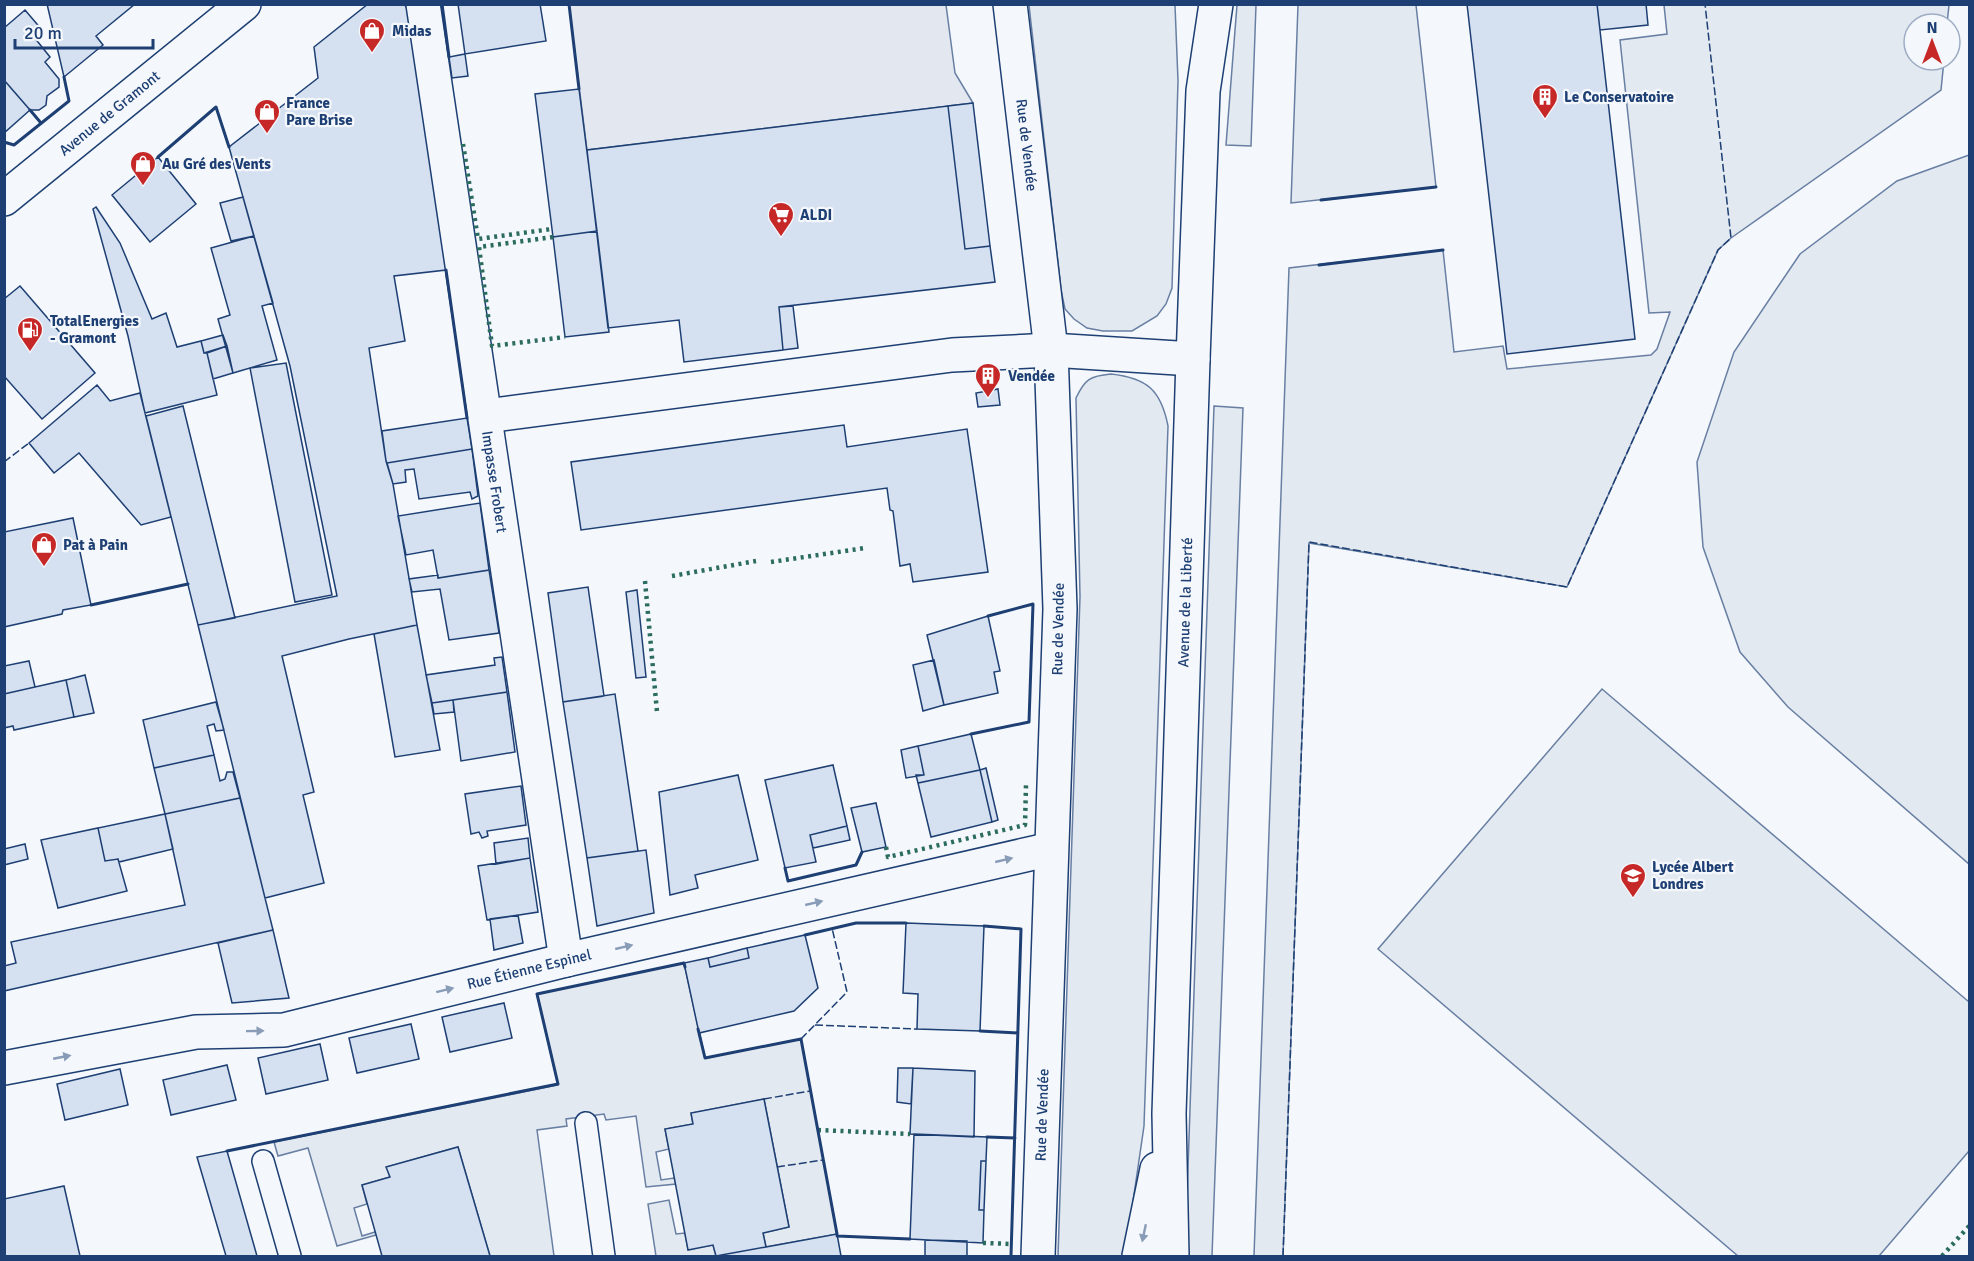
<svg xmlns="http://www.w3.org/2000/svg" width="1974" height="1261" font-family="Signika,sans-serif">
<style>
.green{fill:#e3e9f0;stroke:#687fa3;stroke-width:1.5}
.parking{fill:#e3e8f0;stroke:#687fa3;stroke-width:1.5}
.building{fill:#d5e0f0;stroke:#1d3f73;stroke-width:1.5}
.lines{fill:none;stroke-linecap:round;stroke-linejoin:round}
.service-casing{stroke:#1d3f73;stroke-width:24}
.minor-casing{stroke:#1d3f73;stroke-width:36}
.primary-casing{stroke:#1d3f73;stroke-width:36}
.service{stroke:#f4f7fb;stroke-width:21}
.minor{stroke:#f4f7fb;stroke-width:33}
.primary{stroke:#f4f7fb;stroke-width:33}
.hedge{stroke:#2c6c60;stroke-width:4.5;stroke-dasharray:3 4.5;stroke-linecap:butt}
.fence{stroke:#1d3f73;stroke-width:1.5;stroke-dasharray:8 3;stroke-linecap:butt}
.wall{stroke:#1d3f73;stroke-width:3}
.oneway{fill:#889bb7}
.labels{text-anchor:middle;stroke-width:4.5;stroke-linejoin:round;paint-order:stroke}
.poi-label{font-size:15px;font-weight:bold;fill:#1d3f73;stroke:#f4f7fb;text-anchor:start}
.street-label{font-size:15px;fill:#1d3f73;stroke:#f4f7fb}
</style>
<rect width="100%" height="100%" fill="#f4f7fb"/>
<path class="green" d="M1029,5H1175L1178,81L1172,288L1166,304L1157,316L1132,331H1103L1087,328L1074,319L1065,309L1061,290Z
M1237,5H1256L1251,146L1226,145Z
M1298,5H1416L1436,187L1291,203Z
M1664,5H1949L1947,24H1914V60H1944L1941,90L1731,238L1718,250L1567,587L1309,543L1283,1256H1254L1289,268L1443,250L1454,352L1503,346L1507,369L1651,355L1657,349L1670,312L1649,313L1620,40L1667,34Z
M1969,155H1970L1969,864L1788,707L1740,652L1703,547L1697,462L1734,352L1800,254L1897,181Z
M1111,374C1147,378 1161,390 1168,426L1144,1126L1125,1256H1058L1080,597L1076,398C1085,379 1090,376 1111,374Z
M1214,406L1243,408L1212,1256H1185Z
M1602,689L1969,1002V1151L1879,1256H1738L1378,949Z
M684,963L705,1058L801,1039L837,1234L766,1247L763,1233L789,1227L764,1099L691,1113L693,1124L665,1129L669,1149L656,1152L661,1180L674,1178L676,1184L646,1187L636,1116L606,1120L604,1114L566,1119L567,1126L537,1130L554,1256H490L458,1147L387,1167L390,1177L362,1185L367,1204L354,1208L362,1236L375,1232L376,1235L337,1246L308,1148L278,1156L274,1142L558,1085L537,994Z
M669,1200L676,1234L685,1233L688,1249L713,1245L716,1256H656L648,1204Z"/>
<path class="parking" d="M569,5H946L955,73L973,103L587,150Z"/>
<path class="building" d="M47,4H135L96,36L103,45L64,77Z
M368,4H404L409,11L446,270L394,276L405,341L369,348L386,461L393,484L417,625L349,639L282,656L314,792L303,795L324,883L265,898L198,625L337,596L290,366L229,147L318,78L314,47Z
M458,4H540L546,41L465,54Z
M1467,4H1597L1635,339L1507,354Z
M1597,4H1646L1648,25L1600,30Z
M25,10L42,30L34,37L50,57L45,62L59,79V87L47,96L46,105L39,110H30L4,80V28Z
M465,54L468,76L452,78L449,57Z
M4,80L30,110L4,133Z
M579,89L597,231L553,237L535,94Z
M973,103L990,246L965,249L948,106Z
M948,106L965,249L990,246L995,282L779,307L783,350L684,362L679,320L608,328L587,150Z
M158,157L196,204L150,242L112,195Z
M243,197L254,236L231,241L220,203Z
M96,207L120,243L152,319L166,313L177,347L201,341L204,353H207L217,395L145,413L128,336L93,209Z
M597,231L609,332L565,337L553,237Z
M254,236L273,303L262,306L277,360L233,373L218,319L230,315L211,248Z
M20,286L95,373L42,419L4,376V299Z
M793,306L798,348L783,350L779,307Z
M223,335L227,346L204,353L201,341Z
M227,346L233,373L213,379L207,353Z
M286,363L332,595L295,602L250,368Z
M97,385L110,401L140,393L171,517L141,525L79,453L54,473L29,443Z
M998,389L1000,405L978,407L976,393Z
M183,406L235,618L198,625L146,416Z
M467,418L472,449L387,463L386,461L382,431Z
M844,425L847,447L967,429L988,572L913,582L910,564L900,566L893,511L890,510L887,488L581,530L571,462Z
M472,449L478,496L472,499L470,492L419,499L414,469L405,470L406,482L393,484L387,463Z
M480,503L489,570L438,578L433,550L406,555L398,516Z
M73,518L91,605L63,610L62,614L4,627V532Z
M489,570L499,633L449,640L440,589L412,592L409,579L438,575V578Z
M588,587L604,696L563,702L548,593Z
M637,590L646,677L636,678L626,592Z
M988,616L1000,671L994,672L998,693L944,705L927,635Z
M417,625L440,750L395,757L374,634Z
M502,657L507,692L432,703L426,675L495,665L494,658Z
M934,660L944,705L923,711L913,665Z
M29,661L35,687L4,694V666Z
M85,675L94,713L74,717L66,680Z
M66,680L74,717L14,730L13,726L4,728V694Z
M507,692L515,752L461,761L453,700Z
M615,694L638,851L587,858L563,702Z
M453,700L454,712L434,714L432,703Z
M216,702L224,730L216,731L214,724L207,726L214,755L154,768L143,720Z
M971,734L980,770L918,783L916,775H924L918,746Z
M918,746L924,775L906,778L901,750Z
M214,755L220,781L225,779L227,772H233L240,798L165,814L154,768Z
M833,765L847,826L810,835L816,862L785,868L765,780Z
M986,768L998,820L992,822L980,770Z
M980,770L992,822L931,837L918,783Z
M738,775L758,860L695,875L698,888L670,895L659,792Z
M521,786L526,825L487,831L488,836L482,838L479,832L471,834L465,794Z
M240,798L273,930L4,991V966L16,963L11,942L185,905L165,814Z
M876,803L886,847L862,852L851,808Z
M165,814L173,849L119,862L118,859L105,861L98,828Z
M847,826L850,840L813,848L810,835Z
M98,828L105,861L118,859L127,891L58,908L41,840Z
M528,838L530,858L496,864L494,843Z
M25,844L28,859L4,865V849Z
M646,850L654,913L597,926L587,858Z
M530,858L538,912L487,920L478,866Z
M518,915L523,943L494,950L490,919Z
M906,923L984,926L980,1031L917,1029L918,994L903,993Z
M273,930L289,998L232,1003L218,943Z
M805,935L818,988L794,1011L699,1033L684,963L708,958L710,967L749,958L747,948Z
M747,948L749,958L710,967L708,958Z
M504,1003L512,1038L450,1052L442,1017Z
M411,1024L419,1059L357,1073L349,1038Z
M320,1044L328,1080L266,1094L258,1058Z
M227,1065L236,1100L171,1115L163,1080Z
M898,1068H913L911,1104L897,1102Z
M913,1068L975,1071L974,1137L910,1134Z
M120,1069L128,1105L65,1120L57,1084Z
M764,1099L789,1227L763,1233L766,1247L716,1256L713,1245L688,1250L665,1129L693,1124L691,1113Z
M914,1134L987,1137L986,1161H981L979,1210H984L983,1243L910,1239Z
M458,1147L490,1256H382L362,1185L390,1177L386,1167Z
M227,1151L257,1256H226L197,1157Z
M981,1161H986L984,1210H979Z
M64,1186L80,1256H4V1199Z
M837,1234L841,1256H716L766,1247Z
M925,1240L967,1241V1256H925Z"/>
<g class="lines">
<defs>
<path id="service" d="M586,1123L604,1256
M263,1161L290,1256"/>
<g id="minor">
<path id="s1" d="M423,4L566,960"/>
<path id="s2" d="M1010,4L1051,350L1060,609L1038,1256"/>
<path d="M486,416L952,355L1051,350L1193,359"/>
<path id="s3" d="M4,1068L196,1032L284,1030L566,960L1051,849"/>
</g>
<g id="primary">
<path id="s4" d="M4,199L244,4"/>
<path d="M1139,1256L1157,1169"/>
<path id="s5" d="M1172,1256L1169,1114L1193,359L1203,91L1216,4"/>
</g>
</defs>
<use href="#service" class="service-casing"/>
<use href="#minor" class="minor-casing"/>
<use href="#primary" class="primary-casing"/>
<use href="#service" class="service"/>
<use href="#minor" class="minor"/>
<use href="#primary" class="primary"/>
<path class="hedge" d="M463,144L478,239L552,229
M553,237L479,247L492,346L565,337
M771,562L865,548
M672,576L756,561
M645,581L657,712
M886,847L888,857L1025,825L1026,785
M818,1130L910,1134
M983,1243L1012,1244
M1942,1256L1970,1225"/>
<path class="fence" d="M4,462L29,443
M815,1025L917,1029
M801,1039L847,992L832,928
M764,1099L810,1091
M777,1167L823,1160
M1283,1256L1309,542L1567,587L1718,250L1731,238L1705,4"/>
<path class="wall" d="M442,4L449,57
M569,4L579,89
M30,110L41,123
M4,142L14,145L69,101L64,77
M158,157L216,107L229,147
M1321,200L1436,187
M1319,265L1443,250
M446,270L467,418
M91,605L188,584
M971,734L1029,722L1033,604L988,616
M785,868L788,881L856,865L862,852
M984,926L1021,929L1011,1256
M805,935L856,923H906
M698,1029L705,1058L801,1039L837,1234
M980,1031L1018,1033
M987,1137L1015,1138
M227,1151L558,1084L537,994L684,963L685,967
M837,1236L910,1239"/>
</g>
<defs><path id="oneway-solid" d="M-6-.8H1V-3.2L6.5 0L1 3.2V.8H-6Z" transform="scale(1.5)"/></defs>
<g class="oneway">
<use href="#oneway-solid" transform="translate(1004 860) rotate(-13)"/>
<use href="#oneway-solid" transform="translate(814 903) rotate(-13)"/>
<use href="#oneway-solid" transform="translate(624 947) rotate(-13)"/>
<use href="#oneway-solid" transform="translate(445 990) rotate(-14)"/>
<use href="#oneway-solid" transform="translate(255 1031) rotate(-1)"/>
<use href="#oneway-solid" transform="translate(62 1057) rotate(-11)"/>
<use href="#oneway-solid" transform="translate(1144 1233) rotate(102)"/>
</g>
<defs>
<symbol id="shop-pin" viewBox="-11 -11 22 30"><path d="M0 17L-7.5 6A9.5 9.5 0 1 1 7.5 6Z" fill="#c62828" stroke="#f4f7fb"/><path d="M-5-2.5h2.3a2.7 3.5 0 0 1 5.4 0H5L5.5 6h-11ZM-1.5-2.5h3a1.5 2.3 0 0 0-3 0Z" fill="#fff"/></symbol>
<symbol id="building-pin" viewBox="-11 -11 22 30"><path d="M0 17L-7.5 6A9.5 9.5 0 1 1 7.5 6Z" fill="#c62828" stroke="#f4f7fb"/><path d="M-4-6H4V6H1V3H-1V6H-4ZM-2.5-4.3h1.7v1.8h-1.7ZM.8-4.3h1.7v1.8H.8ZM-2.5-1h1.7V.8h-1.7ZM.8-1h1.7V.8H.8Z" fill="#fff"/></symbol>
<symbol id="supermarket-pin" viewBox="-11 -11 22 30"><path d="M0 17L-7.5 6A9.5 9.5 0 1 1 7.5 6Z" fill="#c62828" stroke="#f4f7fb"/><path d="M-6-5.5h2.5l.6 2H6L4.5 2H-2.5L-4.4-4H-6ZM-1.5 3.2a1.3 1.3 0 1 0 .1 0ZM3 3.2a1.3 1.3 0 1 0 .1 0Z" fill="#fff"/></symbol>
<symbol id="fuel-pin" viewBox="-11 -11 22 30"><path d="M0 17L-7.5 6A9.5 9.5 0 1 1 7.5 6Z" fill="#c62828" stroke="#f4f7fb"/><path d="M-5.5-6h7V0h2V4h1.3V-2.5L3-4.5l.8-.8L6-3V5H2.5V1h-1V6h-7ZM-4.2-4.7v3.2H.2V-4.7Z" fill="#fff"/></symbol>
<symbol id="school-pin" viewBox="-11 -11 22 30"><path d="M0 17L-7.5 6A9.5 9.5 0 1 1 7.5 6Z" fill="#c62828" stroke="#f4f7fb"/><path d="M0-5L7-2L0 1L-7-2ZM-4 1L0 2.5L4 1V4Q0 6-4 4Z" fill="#fff"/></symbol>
</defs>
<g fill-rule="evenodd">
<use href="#shop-pin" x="357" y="16" width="30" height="40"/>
<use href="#building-pin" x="1530" y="82" width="30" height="40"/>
<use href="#shop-pin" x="252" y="97" width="30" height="40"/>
<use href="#shop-pin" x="128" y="149" width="30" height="40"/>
<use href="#supermarket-pin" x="766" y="200" width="30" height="40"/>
<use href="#fuel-pin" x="15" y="315" width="30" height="40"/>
<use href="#building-pin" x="973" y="361" width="30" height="40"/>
<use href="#shop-pin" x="29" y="530" width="30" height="40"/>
<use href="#school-pin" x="1618" y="861" width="30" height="40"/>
</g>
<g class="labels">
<g class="poi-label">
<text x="392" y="36">Midas</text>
<text x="1564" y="102">Le Conservatoire</text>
<text x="286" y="108">France<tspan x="286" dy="17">Pare Brise</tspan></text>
<text x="162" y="169">Au Gré des Vents</text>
<text x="800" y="220">ALDI</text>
<text x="50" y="326">TotalEnergies<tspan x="50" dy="17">- Gramont</tspan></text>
<text x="1008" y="381">Vendée</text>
<text x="63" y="550">Pat à Pain</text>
<text x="1652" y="872">Lycée Albert<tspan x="1652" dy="17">Londres</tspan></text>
</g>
<g class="street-label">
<text dy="5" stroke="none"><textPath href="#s4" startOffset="136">Avenue de Gramont</textPath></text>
<text dy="5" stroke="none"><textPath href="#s2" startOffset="142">Rue de Vendée</textPath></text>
<text dy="5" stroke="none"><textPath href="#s1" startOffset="483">Impasse Frobert</textPath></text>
<text dy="5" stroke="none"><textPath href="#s5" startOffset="654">Avenue de la Liberté</textPath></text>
<text transform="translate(1058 629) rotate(-89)" y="5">Rue de Vendée</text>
<text dy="5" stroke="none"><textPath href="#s3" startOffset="536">Rue Étienne Espinel</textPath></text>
<text transform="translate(1042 1115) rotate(-88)" y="5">Rue de Vendée</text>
</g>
</g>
<rect width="1974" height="1261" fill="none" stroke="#1d3f73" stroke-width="12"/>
<g transform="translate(1932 42)"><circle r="28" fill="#f4f7fb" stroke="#9eadc5" stroke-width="1.5"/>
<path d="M0-4.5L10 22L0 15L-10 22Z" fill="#c62828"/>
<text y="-9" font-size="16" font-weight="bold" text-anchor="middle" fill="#1d3f73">N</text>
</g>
<path d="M15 39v9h138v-9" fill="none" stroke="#1d3f73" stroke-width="3"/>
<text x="24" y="39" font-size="18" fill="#1d3f73" stroke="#f4f7fb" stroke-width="4.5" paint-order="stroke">20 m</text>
</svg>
